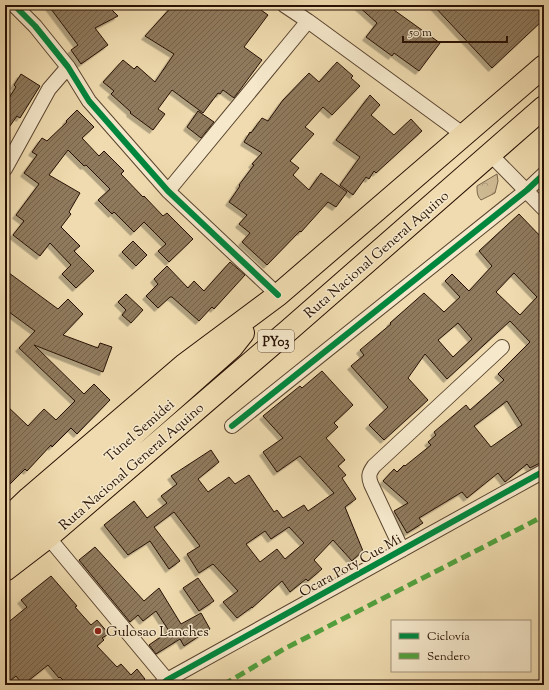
<svg xmlns="http://www.w3.org/2000/svg" width="549" height="690" font-family="'Sorts Mill Goudy',serif">
<style>
.forest{fill:url(#forest-crowns);stroke:#7a654b}
.building{fill:url(#building-hatch);stroke:#281104;fill-rule:evenodd;filter:url(#shadow)}
.lines{fill:none;stroke-linecap:round;stroke-linejoin:round}
.minor-casing{stroke:#5a442f;stroke-width:16}
.trunk-casing{stroke:#281104;stroke-width:24}
.minor{stroke:#f5e8cb;stroke-width:14}
.trunk{stroke:#efdbaf;stroke-width:22}
.quiet{stroke:#51a03d;stroke-width:5;stroke-dasharray:10 5;stroke-linecap:butt}
.cycleway-casing{stroke:#f5e8cb;stroke-width:8}
.cycleway{stroke:#00873e;stroke-width:6}
.poi-dot{fill:#8f2418;stroke:#f5e8cb;stroke-width:1.5}
.labels{text-anchor:middle;stroke-width:3;stroke-linejoin:round;paint-order:stroke}
.shield{fill:#f5e8cb;stroke:#665240;stroke-width:1}
.shield-label{font-size:13px;font-weight:bold;fill:#281104}
.street-label{font-size:14px;fill:#281104;stroke:#f5e8cb}
.poi-label{font-size:14px;fill:#281104;stroke:#f5e8cb;text-anchor:start}
</style>
<defs>
<pattern id="forest-crowns" width="20" height="18" patternUnits="userSpaceOnUse"><rect width="20" height="18" fill="#cdb992"/><path d="M2 6a3 3 0 1 1 6 0M12 15a3 3 0 1 1 6 0" fill="none" stroke="#b09e7c"/></pattern>
<pattern id="building-hatch" width="6" height="6" patternUnits="userSpaceOnUse"><rect width="6" height="6" fill="#8f7a5d"/><path d="M-1 1l2-2M0 6l6-6M5 7l2-2" fill="none" stroke="#75634b"/></pattern>
<filter id="shadow"><feDropShadow dx="-3.5" dy="3.5" stdDeviation="0" flood-color="#0004"/></filter>
</defs>
<rect width="100%" height="100%" fill="#efdbaf"/>
<filter id="stains"><feTurbulence type="fractalNoise" baseFrequency=".005" numOctaves="4"/><feColorMatrix values="0 0 0 0 .2 0 0 0 0 .09 0 0 0 0 .02 0 0 0 .5 -.17"/></filter>
<radialGradient id="worn" r=".72"><stop offset=".6" stop-color="#630" stop-opacity="0"/><stop offset="1" stop-color="#630" stop-opacity=".3"/></radialGradient>
<path class="forest" d="M497,174L498,181L495,193L481,200C477,196 477,192 477,186Z"/>
<path class="building" d="M48,5H107L118,16L95,28L108,45L81,64L71,50L78,45Z
M173,5H254L268,15L244,47L262,60L234,98L223,90L220,94L218,93L203,113L172,90L158,109L165,114L153,130L130,113L131,112L111,94L114,91L103,82L123,60L134,69L137,66L155,82L174,54L145,36Z
M357,5H387L440,43L419,71L394,53L392,56L366,37L377,23Z
M433,5H498L502,10L508,5H544V19L492,68Z
M337,62L353,76L351,78L360,86L332,115L323,107L305,127L314,134L290,161L299,168L293,175L309,190L321,173L347,192L336,207L328,202L301,232L300,231L267,265L242,242L250,233L239,224L247,215L229,202L240,186L239,185L254,165L252,164L262,153L244,142L250,132L251,133L262,118L268,121L283,100L309,73L319,82Z
M21,74L40,86L20,118L17,116L5,133V104L16,87L14,85Z
M370,95L380,105L371,115L394,135L411,119L422,131L376,173L374,171L369,179L366,177L353,195L340,185L360,157L336,140Z
M77,110L94,127L82,138L99,156L104,151L124,171L121,174L143,197L144,196L163,216L167,213L193,239L169,262L158,251L166,244L144,222L134,232L114,212L112,214L98,200L110,189L86,165L84,166L68,150L49,175L80,193L69,212L71,214L61,227L80,246L74,251L94,271L76,288L62,274L71,265L50,243L40,256L13,235L24,221L16,215L39,184L24,173L37,155L32,152L42,138L47,141L67,122L66,121Z
M198,111L214,122L201,138L187,127Z
M519,214L544,240V461L530,468L527,464L505,482L498,473L467,498L462,492L419,518L423,523L407,533L394,511L408,503L383,481L394,469L397,472L404,465L405,466L431,445L428,442L436,435L434,432L466,405L470,410L504,380L498,374L530,342L510,321L447,379L425,354L408,378L428,400L384,440L369,425L388,407L351,366L364,355L360,350L391,324L390,323L424,293L444,312L460,297L445,281L452,274L469,291L492,266L479,251ZM514,273L537,297L520,315L496,292ZM458,323L472,339L453,357L438,340ZM507,401L522,425L491,447L474,426Z
M133,241L147,255L136,266L122,252Z
M230,262L245,275L214,309L212,307L199,321L172,297H170L158,308L146,296L158,284L154,279L167,266L188,288L194,281L204,291Z
M5,270L58,309L68,299L83,314L63,335L98,348L100,343L112,347L103,372L34,345L84,394L94,384L110,400L77,434L71,428L52,447L51,445L27,471L25,469L5,489V404L28,426L44,409L56,420L75,401L19,348L35,331L5,309Z
M126,294L143,310L131,323L122,315L126,310L118,302Z
M322,371L353,405L334,423L338,427L326,438L345,460L338,466L346,475L342,478L356,499L345,507L363,551L352,561L333,540L314,560L322,569L308,581L306,579L290,592L282,581L252,608V607L237,618L223,602L238,591L213,564L199,573L187,554L200,546L174,512L154,527L180,561L169,569L150,541L128,555L104,525L134,501L147,518L167,503L161,496L177,484L171,476L211,450L219,462L198,479L208,492L229,477L235,484L249,475L274,512L277,510L283,518L304,505L308,511L334,493L300,456L277,472L263,452L283,438L263,416L300,386L302,388ZM289,527L304,543L285,559L277,549L260,562L246,544L265,531L271,539Z
M95,547L144,601L159,588L181,624L201,613L210,629L184,646L180,639L156,654L149,645L169,631L156,611L143,621L138,615L130,622L79,560Z
M51,576L77,606L75,607L91,625L97,620L109,634L102,638L104,640L97,646L117,667L121,664L131,675L137,669L145,679L140,684V685H68L60,677L59,678L48,665L23,685L16,676L5,685V625L27,607L21,600Z
M198,578L214,601L199,611L183,588Z"/>
<g class="lines">
<defs>
<path id="minor" d="M14,5L35,26L68,67L89,101L168,191L278,295
M284,5L308,21L464,135
M490,154L544,209
M5,169L49,89L68,67
M168,191L308,21
M232,426L527,190L544,174
M48,537L167,680
M402,550L371,484C368,476 369,473 374,466L502,347
M161,685L167,680L544,471"/>
<path id="trunk" d="M5,521L29,498L184,365L278,295L544,66
M5,545L115,451L232,347L243,333
M5,570L48,537L289,330L544,107"/>
</defs>
<use href="#minor" class="minor-casing"/>
<use href="#trunk" class="trunk-casing"/>
<use href="#minor" class="minor"/>
<use href="#trunk" class="trunk"/>
<path class="quiet" d="M223,685L284,649L544,516"/>
<defs>
<path id="cycleway" d="M14,5L35,26L68,67L89,101L168,191L278,295
M232,426L527,190L544,174
M161,685L167,680L544,471"/>
</defs>
<use href="#cycleway" class="cycleway-casing"/>
<use href="#cycleway" class="cycleway"/>
</g>
<circle class="poi-dot" cx="98" cy="631" r="4"/>
<g class="labels">
<rect class="shield" x="258" y="330" width="36" height="22" rx="3"/>
<g class="shield-label">
<text x="276" y="346">PY03</text>
</g>
<g class="street-label">
<text transform="translate(376 254) rotate(-41)" y="5">Ruta Nacional General Aquino</text>
<text transform="translate(139 430) rotate(-41)" y="5">Túnel Semidei</text>
<text transform="translate(131 466) rotate(-41)" y="5">Ruta Nacional General Aquino</text>
<text transform="translate(350 565) rotate(-29)" y="5">Ocara Poty Cue Mi</text>
</g>
<g class="poi-label">
<text x="106" y="636">Gulosao Lanches</text>
</g>
</g>
<rect width="549" height="690" fill="none" stroke="#efdbaf" stroke-width="20"/>
<rect x="6" y="6" width="537" height="678" fill="none" stroke="#281104" stroke-width="2"/>
<rect x="10" y="10" width="529" height="670" fill="none" stroke="#281104"/>
<rect x="391" y="620" width="140" height="52" fill="#f5e8cb" stroke="#a3927b"/>
<rect x="399" y="633" width="20" height="6" fill="#00873e" stroke="#a3927b"/>
<text x="427" y="640" font-size="12" fill="#281104">Ciclovía</text>
<rect x="399" y="653" width="20" height="6" fill="#51a03d" stroke="#a3927b"/>
<text x="427" y="660" font-size="12" fill="#281104">Sendero</text>
<path d="M403 36v6h104v-6" fill="none" stroke="#281104" stroke-width="2"/>
<text x="409" y="36" font-size="12" fill="#281104" stroke="#f5e8cb" stroke-width="3" paint-order="stroke">50 m</text>
<rect width="100%" height="100%" filter="url(#stains)"/>
<rect width="100%" height="100%" fill="url(#worn)"/>
</svg>
